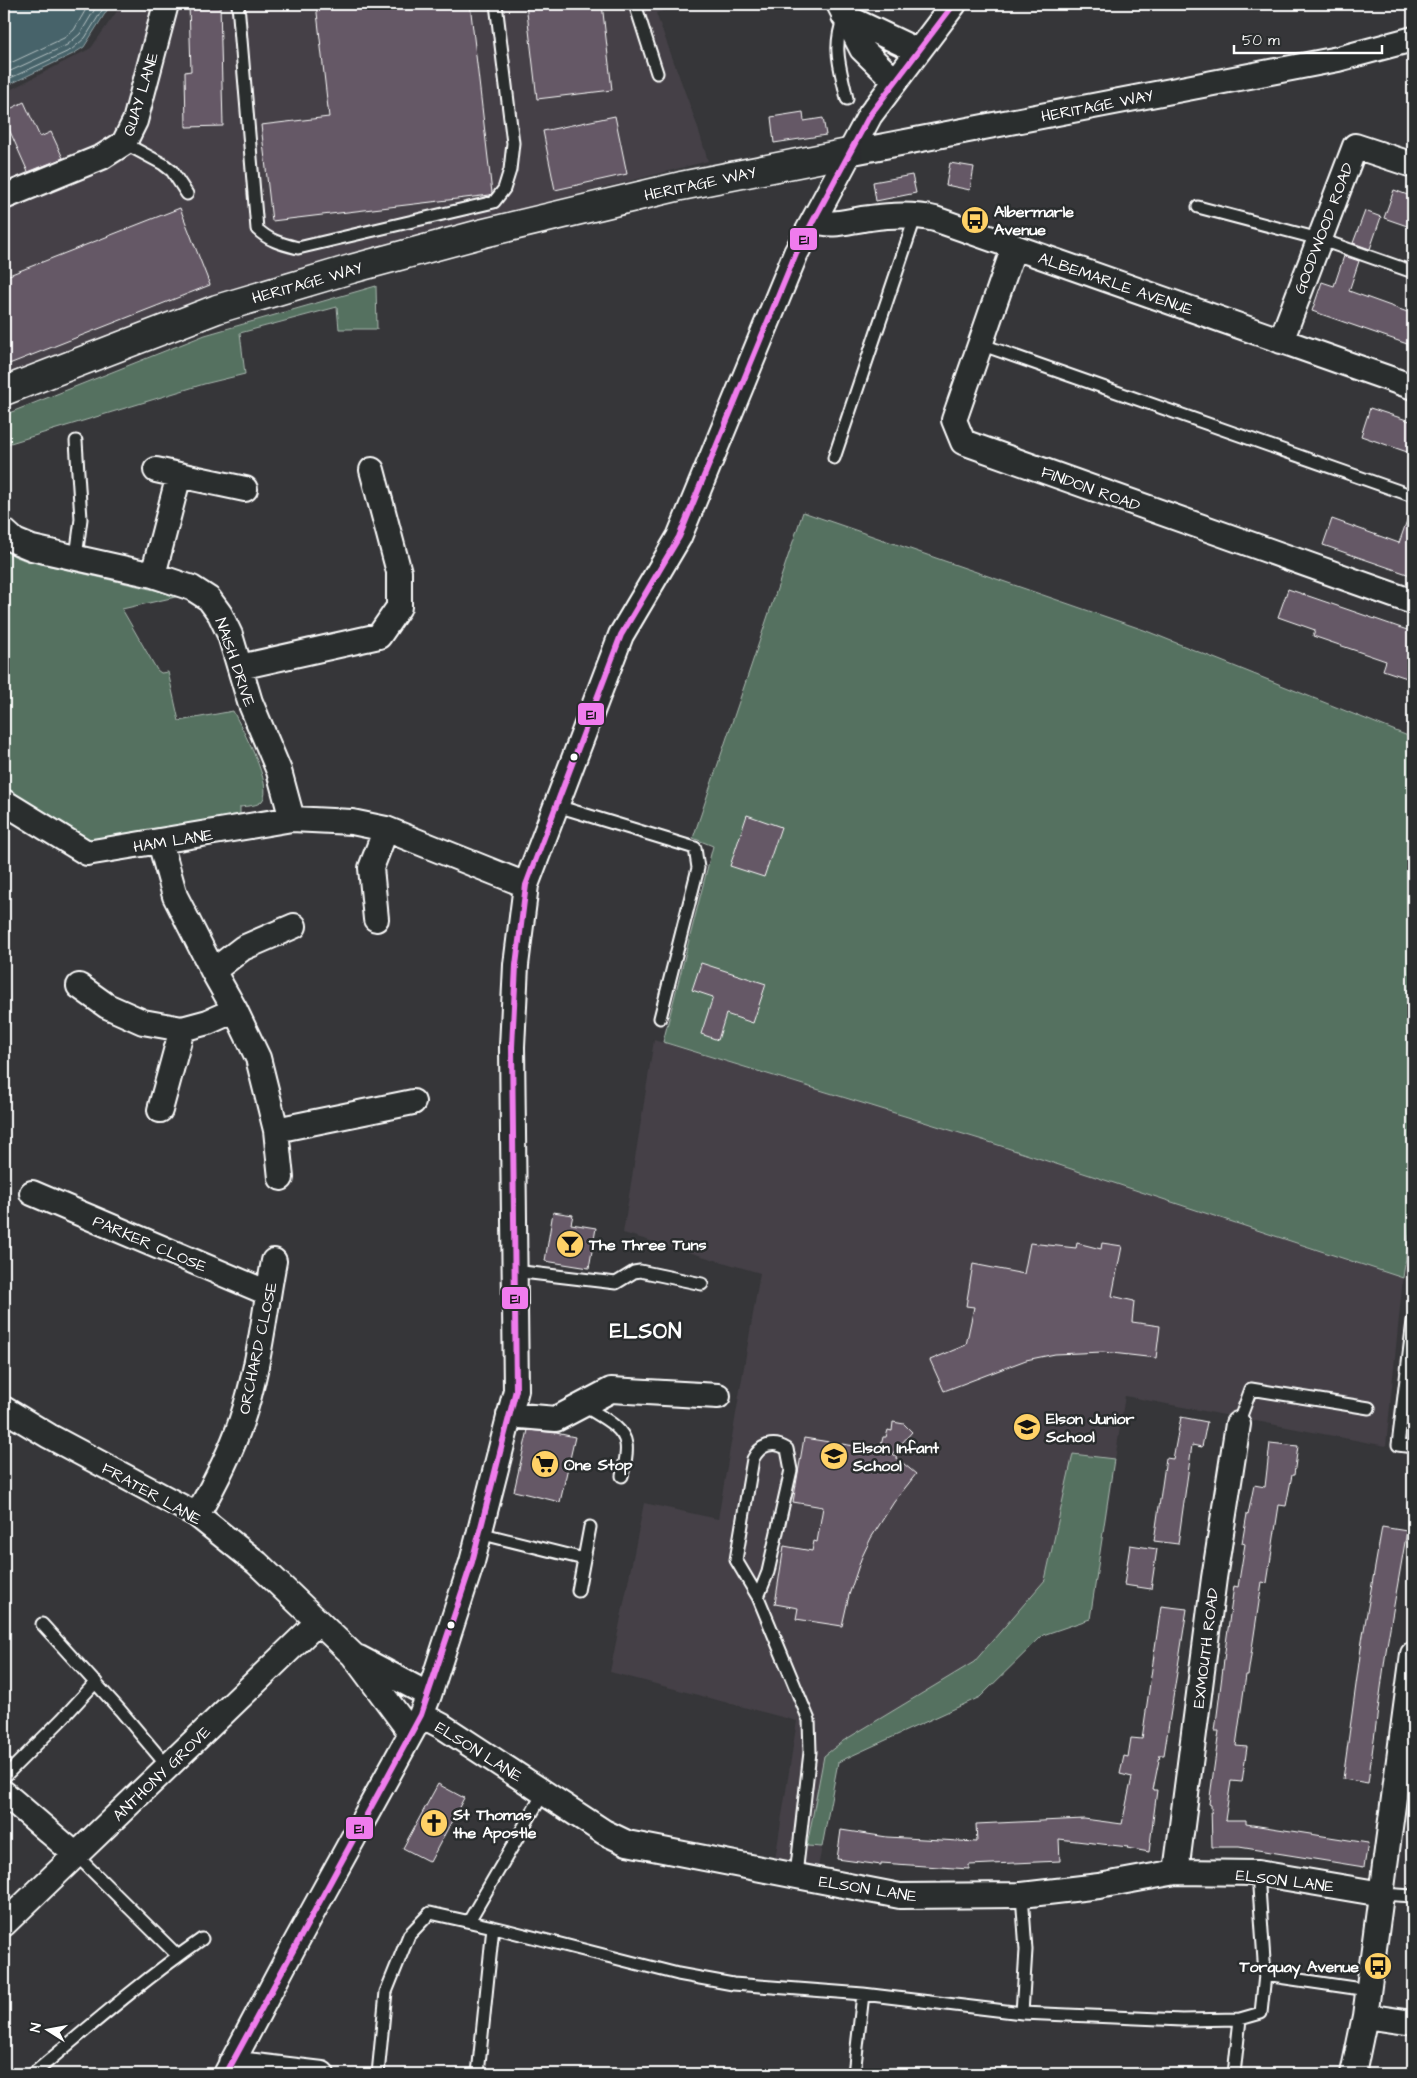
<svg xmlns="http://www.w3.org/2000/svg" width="1417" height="2078" font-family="'Architects Daughter',sans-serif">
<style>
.built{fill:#444046}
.green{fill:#557160;stroke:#aab8b0}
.water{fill:#47646a;stroke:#91a2a6}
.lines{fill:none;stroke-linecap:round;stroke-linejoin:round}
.shore{stroke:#b5c1c3;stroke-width:1}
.building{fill:#655866;stroke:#fff}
.service-casing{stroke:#fff;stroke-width:15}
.minor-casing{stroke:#fff;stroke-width:28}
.tertiary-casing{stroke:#fff;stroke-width:31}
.service{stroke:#2a2d2e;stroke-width:11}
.minor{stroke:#2a2d2e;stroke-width:24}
.tertiary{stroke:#2a2d2e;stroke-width:28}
.bus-1-casing{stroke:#2a2d2e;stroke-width:10}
.bus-1{stroke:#f07bed;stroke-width:6}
.bus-dot{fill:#fff;stroke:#2a2d2e;stroke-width:2}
.labels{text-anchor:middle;stroke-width:5;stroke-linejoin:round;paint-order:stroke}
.street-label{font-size:16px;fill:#fff;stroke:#2a2d2e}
.poi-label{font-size:16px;font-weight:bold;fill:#fff;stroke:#2a2d2e;text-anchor:start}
.district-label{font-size:21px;font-weight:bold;letter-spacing:1px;fill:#fff;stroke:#2a2d2e}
.line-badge{stroke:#2a2d2e;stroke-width:2}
.pale-badge-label{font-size:14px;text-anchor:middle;font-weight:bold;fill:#111}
</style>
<rect width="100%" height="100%" fill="#363639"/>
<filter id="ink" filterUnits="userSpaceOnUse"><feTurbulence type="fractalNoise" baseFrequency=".02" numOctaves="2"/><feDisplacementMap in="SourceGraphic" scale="10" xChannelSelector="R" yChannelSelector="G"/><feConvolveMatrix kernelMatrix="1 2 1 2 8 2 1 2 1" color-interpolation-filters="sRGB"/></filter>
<g filter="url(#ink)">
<path class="built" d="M122,4H668L670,9L656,13L697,125L708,161L423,234L252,285L4,378V93L91,48Z
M654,1040L986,1141L1403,1278L1386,1446L1125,1396L1090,1619L1043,1635L980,1697L838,1762L818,1868L775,1860L797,1721L610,1672L644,1503L718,1519L760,1273L623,1233Z"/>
<path class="green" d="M376,286L377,329H339L337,307L240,333L245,374L204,384L4,445V415L205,335Z
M803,512L1144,630L1413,738V1208L1403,1278L986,1141L663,1042L713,846L693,838Z
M4,549L14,556L24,560L180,596L122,609L157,670L161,673L168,672L179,721L233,711C241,727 275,787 262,801C258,806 247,806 240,807V820L109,839L91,840L82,838L4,795Z
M1073,1454L1114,1459L1090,1619L1043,1635L980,1697L838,1762L822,1847L807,1846L824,1756L843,1741L974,1662L1045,1580Z"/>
<path class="water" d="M4,4H111L84,47L73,54L4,87Z"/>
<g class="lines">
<path class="shore" d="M4,66L64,38L74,30L89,4
M4,74L67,45L80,34L98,4
M4,81L71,50L85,38L106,4"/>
</g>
<path class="building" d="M189,4H220L223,126L186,127L185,72L191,71Z
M316,4H470L492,193L490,195L272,221L261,125L329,117Z
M526,4H602L612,90L537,99Z
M24,102L40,137L51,132L63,158L28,172L4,118V112Z
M803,112L804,121L823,118L826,135L774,143L771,117Z
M615,116L627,174L555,190L543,131Z
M950,163L974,167L970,190L946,185Z
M912,175L916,193L876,201L873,182Z
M1394,190L1413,197V228L1384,218Z
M180,208L210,285L4,366V277Z
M1365,211L1381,217L1370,249L1353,243Z
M1344,256L1359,261L1349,291L1413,314V346L1312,311L1322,282L1334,286Z
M1370,408L1413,422V454L1361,436Z
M1411,509H1413V576L1323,545L1332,519L1399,543Z
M1288,589L1413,632V680L1383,670L1386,661L1313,636L1315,630L1278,617Z
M747,815L781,827L764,877L730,866Z
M701,963L766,984L753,1023L726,1014L718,1040L701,1034L713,997L692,990Z
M553,1212L573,1215L571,1224L596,1228L589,1268L545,1261Z
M1030,1243L1076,1248L1077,1243L1101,1249L1102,1243L1122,1246L1112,1296L1134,1301L1132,1322L1160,1326L1156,1358L1103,1352L1055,1354L1026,1360L944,1391L930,1360L966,1345L974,1307L966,1306L973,1264L1024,1274Z
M1181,1417L1207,1422L1202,1447L1192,1445L1178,1544L1154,1541L1166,1458L1173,1459Z
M893,1422L904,1424L912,1432L892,1454L916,1474L894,1502L871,1538L861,1559L849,1595L842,1626L796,1619L798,1608L775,1604L784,1546L812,1551L814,1541L817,1542L823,1507L793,1502L804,1438L880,1450L883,1437H886L888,1430L892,1431Z
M528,1430L556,1433L575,1437L560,1502L514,1491Z
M1270,1443L1298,1446L1294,1475H1292L1286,1506L1279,1505L1267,1583L1262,1582L1248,1675H1246L1236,1746L1247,1747L1242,1782L1231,1781L1225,1820H1246V1824L1368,1843L1364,1867L1239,1847H1212L1211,1805L1209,1804L1219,1731H1215L1227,1636L1234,1586L1238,1587L1245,1544L1242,1543L1247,1514L1248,1515L1254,1485L1265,1487Z
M1382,1527L1407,1531L1386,1651L1368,1783L1343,1779L1362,1641Z
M1130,1545L1157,1549L1151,1589L1124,1585Z
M1161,1606L1187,1609L1164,1755H1160L1153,1790H1157L1149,1852L1127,1848L1128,1847L1059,1839L1060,1861L969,1865V1869L881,1863V1865L837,1859L841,1830L887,1837L977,1842L976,1824L1084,1819L1122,1824L1132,1777L1120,1774L1124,1756L1128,1757L1131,1738L1142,1739Z
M438,1784L464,1798L430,1862L403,1848Z"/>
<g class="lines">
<defs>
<path id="service" d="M238,4L257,229C269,241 282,244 298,248L494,202L504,189L510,170L513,143L496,4
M635,4L657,73
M844,16C832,50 840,65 847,99
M124,143L163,164L172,171L187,194
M1198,207L1319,239L1413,272
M980,344L1413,496
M834,458L916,215
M76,557L81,519L76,441
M557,806L695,848L698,868L660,1018
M514,1271L616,1283L634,1272L640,1271L702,1284
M1413,1321L1398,1445L1413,1447
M583,1405C597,1415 624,1426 626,1444C628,1454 624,1466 622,1476
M1238,1424L1251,1389L1369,1408
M479,1533L584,1559L590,1527
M578,1591L584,1559
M758,1597L768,1572L791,1470L787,1449C773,1440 760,1445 753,1459L736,1560L758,1597L809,1720L810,1752L796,1875
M42,1624L120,1710L168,1767
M4,1777L62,1719L96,1682
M76,1855L178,1956
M1382,1894L1413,1896
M1022,1895L1026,1950L1022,2013
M469,1921L544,1792
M1265,1975L1368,1990
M33,2074C88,2028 143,1980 202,1939
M378,2074L386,1992L409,1935L430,1913L493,1927L678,1974L733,1984L863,1994L1022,2013L1182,2020L1240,2019L1261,2013L1265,1975L1258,1873
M478,2074L493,1927
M854,2074L863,1994
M1234,2074L1240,2019"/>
<path id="minor" d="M839,4L862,49L895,81
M844,16L918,51
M848,153L1338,59L1413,39
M4,197L102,157L124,143L135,121L166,4
M814,220C834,228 849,220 870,218C892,215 914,214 935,219L1413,387
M1014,247L954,420L963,442L1413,602
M1281,341L1355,146L1413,165
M156,470L179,475
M4,531L15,541L32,548L153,575L192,588L209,599L220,614L230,635L250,702L279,771L292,819
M153,575L179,475L245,489
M240,667L379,636L399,607V572L372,470
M4,802L87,853L292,819L352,822L386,829L526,885
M160,842L175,896L213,971L235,1010L258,1058L276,1130L281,1178
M376,919L371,868L386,829
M213,971L243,948L294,926
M79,986L107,1006L143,1022L182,1029L208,1022L235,1010
M160,1110L182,1029
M276,1130L413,1102
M32,1193L268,1293
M4,1409L49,1436L197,1515L257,1563L353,1655L411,1733
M509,1415L556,1419L611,1390L718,1396
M197,1515C214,1485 230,1455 241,1422C259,1370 264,1314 274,1261
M359,1658L429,1695
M421,1715L442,1726L604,1832L627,1843L900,1896L1022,1895L1099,1886L1176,1872L1258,1873L1382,1894
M4,1793L76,1855
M1176,1872L1214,1578L1238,1424
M4,1924L318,1622
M1365,2016L1413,2023
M231,2063L322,2074
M226,2074L295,1944L421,1715L429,1695L472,1562L516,1390L512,1047L516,965L526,885L621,635L679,537L796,253L870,115L954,4
M1353,2074L1365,2016L1413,1654"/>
<path id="tertiary" d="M4,391L217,309L351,269L484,233L681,186L848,153"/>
</defs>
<use href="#service" class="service-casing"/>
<use href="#minor" class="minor-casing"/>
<use href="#tertiary" class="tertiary-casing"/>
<use href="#service" class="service"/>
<use href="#minor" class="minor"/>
<use href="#tertiary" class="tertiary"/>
<defs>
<path id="bus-1" d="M226,2074L421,1715L472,1562L516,1390L512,1047L516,965L526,885L621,635L679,537L796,253L870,115L954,4"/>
</defs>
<use href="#bus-1" class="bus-1-casing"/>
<use href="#bus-1" class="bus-1"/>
</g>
</g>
<defs>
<symbol id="bus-disc" viewBox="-11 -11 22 22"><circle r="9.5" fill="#ffd166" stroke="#2a2d2e"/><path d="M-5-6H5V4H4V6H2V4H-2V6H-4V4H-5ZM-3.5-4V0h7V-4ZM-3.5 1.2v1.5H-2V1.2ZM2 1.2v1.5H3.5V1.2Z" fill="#111"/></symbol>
<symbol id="bar-disc" viewBox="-11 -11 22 22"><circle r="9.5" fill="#ffd166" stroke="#2a2d2e"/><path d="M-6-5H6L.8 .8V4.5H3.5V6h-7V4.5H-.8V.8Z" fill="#111"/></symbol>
<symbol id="school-disc" viewBox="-11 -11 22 22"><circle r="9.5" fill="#ffd166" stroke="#2a2d2e"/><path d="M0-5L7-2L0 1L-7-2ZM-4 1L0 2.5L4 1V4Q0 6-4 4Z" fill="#111"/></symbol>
<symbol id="supermarket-disc" viewBox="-11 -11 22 22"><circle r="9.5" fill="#ffd166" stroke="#2a2d2e"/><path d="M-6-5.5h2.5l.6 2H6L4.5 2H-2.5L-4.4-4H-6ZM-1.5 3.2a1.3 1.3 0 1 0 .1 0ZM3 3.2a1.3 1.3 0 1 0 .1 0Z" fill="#111"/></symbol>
<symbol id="church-disc" viewBox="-11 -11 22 22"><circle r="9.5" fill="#ffd166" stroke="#2a2d2e"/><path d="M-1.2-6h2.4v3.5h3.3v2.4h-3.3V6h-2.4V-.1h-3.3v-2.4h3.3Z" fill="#111"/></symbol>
</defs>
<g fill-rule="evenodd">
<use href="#bus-disc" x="959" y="204" width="32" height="32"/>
<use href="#bar-disc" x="554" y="1228" width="32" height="32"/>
<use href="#school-disc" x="1011" y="1411" width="32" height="32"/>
<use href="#school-disc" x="818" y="1440" width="32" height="32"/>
<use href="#supermarket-disc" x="529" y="1448" width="32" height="32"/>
<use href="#church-disc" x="418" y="1807" width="32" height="32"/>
<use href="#bus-disc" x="1362" y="1950" width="32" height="32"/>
</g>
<g class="bus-dot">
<circle cx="574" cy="757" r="4.5"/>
<circle cx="451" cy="1625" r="4.5"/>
</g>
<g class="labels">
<g class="street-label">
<text transform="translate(140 94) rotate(-73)" y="6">QUAY LANE</text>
<text transform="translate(1097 105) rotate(-11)" y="6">HERITAGE WAY</text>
<text transform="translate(700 183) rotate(-12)" y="6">HERITAGE WAY</text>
<text transform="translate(1323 228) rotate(-69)" y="6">GOODWOOD ROAD</text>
<text transform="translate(307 282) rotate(-16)" y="6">HERITAGE WAY</text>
<text transform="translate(1116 283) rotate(19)" y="6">ALBEMARLE AVENUE</text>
<text transform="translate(1091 488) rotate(20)" y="6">FINDON ROAD</text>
<text transform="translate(236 662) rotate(71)" y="6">NAISH DRIVE</text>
<text transform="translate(173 840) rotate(-9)" y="6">HAM LANE</text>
<text transform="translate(150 1243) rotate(23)" y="6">PARKER CLOSE</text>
<text transform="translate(257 1348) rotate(-78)" y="6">ORCHARD CLOSE</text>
<text transform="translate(152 1493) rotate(29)" y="6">FRATER LANE</text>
<text transform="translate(1205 1648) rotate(-83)" y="6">EXMOUTH ROAD</text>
<text transform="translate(479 1751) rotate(32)" y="6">ELSON LANE</text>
<text transform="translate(161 1773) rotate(-44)" y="6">ANTHONY GROVE</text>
<text transform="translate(1285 1880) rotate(7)" y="6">ELSON LANE</text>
<text transform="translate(868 1888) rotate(9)" y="6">ELSON LANE</text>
</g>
<g class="poi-label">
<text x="994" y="217">Albermarle<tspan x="994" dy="18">Avenue</tspan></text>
<text x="589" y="1250">The Three Tuns</text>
<text x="1046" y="1424">Elson Junior<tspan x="1046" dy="18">School</tspan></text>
<text x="853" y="1453">Elson Infant<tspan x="853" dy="18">School</tspan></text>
<text x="564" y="1470">One Stop</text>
<text x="453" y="1820">St Thomas<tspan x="453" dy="18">the Apostle</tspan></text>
<text x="1359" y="1972" text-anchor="end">Torquay Avenue</text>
</g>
<g class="district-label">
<text x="646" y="1338">ELSON</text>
</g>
</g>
<g class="line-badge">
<rect x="789" y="227" width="29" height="24" rx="5" fill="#f07bed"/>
<rect x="577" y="702" width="28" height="24" rx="5" fill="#f07bed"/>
<rect x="501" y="1286" width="28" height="24" rx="5" fill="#f07bed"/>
<rect x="345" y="1816" width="29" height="24" rx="5" fill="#f07bed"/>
</g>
<g class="pale-badge-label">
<text x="804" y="244">E1</text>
<text x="591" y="719">E1</text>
<text x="515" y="1303">E1</text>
<text x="359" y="1833">E1</text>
</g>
<rect width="1417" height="2078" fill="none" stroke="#2a2d2e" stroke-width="20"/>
<rect x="10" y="10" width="1397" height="2058" fill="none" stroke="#fff" stroke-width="2" filter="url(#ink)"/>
<g transform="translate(48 2030) rotate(281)" stroke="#2a2d2e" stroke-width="4" paint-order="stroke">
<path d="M0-4L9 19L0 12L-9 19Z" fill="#ffffff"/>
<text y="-8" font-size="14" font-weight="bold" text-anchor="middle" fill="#ffffff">N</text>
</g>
<path d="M1234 45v8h148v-8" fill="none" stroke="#ffffff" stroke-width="2.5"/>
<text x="1242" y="45" font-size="15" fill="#ffffff" stroke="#2a2d2e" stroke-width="4" paint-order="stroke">50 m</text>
</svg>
